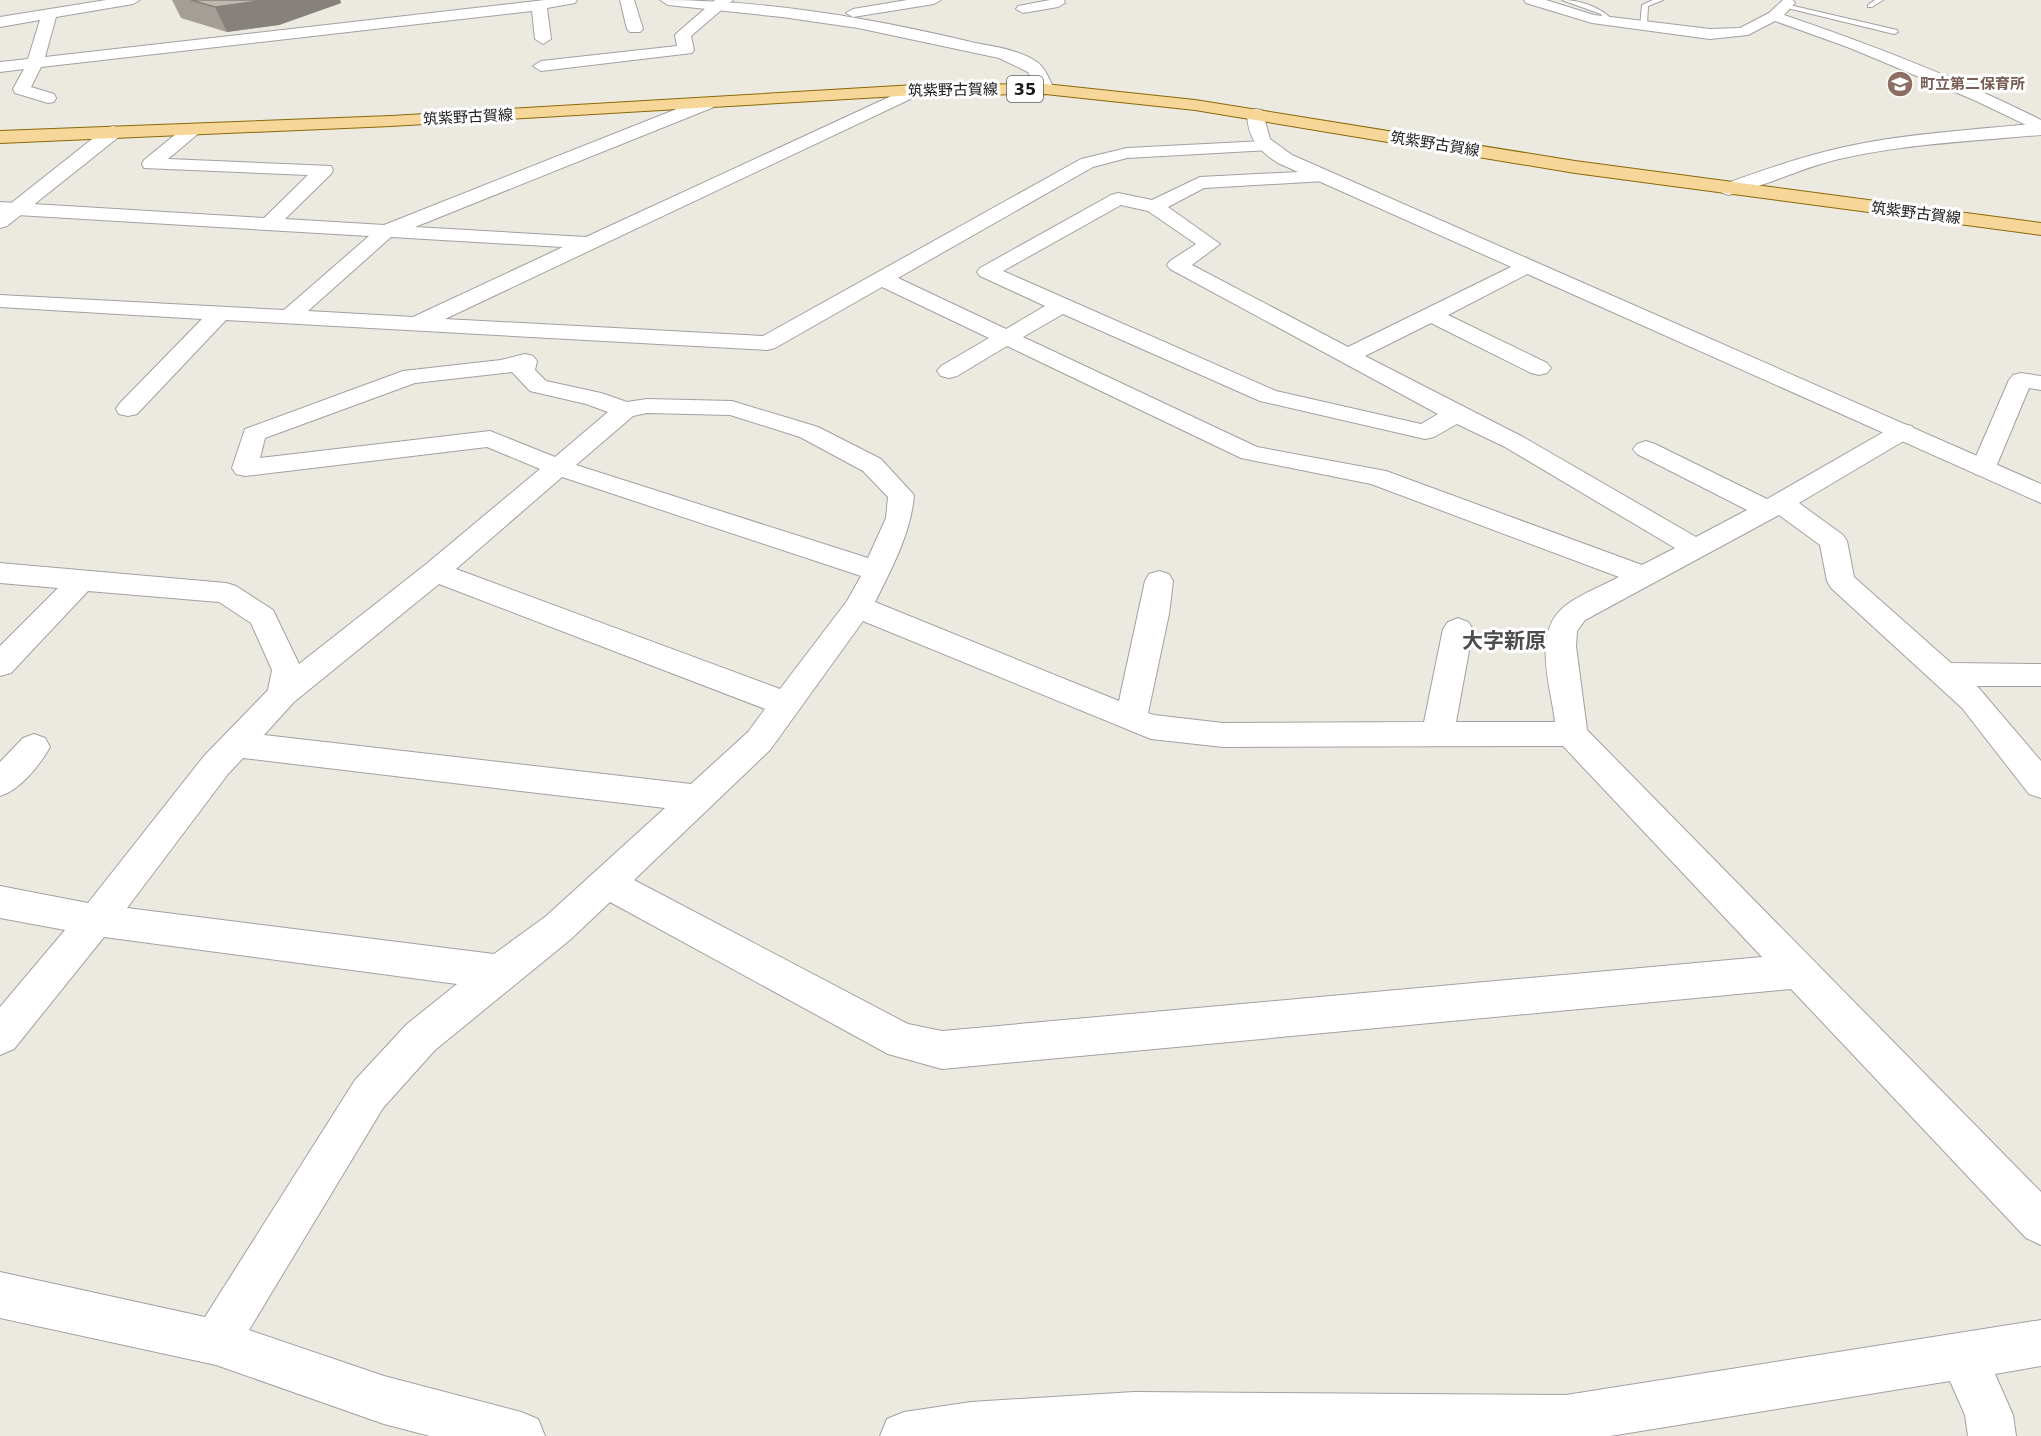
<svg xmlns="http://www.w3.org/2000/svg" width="2041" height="1436" font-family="'DejaVu Sans','Noto Sans JP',sans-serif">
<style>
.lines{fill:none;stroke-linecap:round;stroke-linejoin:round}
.service-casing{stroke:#a1a1a1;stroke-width:2}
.minor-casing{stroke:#a1a1a1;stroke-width:2}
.tertiary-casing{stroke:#a1a1a1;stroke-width:2}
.primary-casing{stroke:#8a6906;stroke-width:2}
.service{fill:#fff;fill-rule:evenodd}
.minor{fill:#fff;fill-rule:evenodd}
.tertiary{fill:#fff;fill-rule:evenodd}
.primary{fill:#f7d69a;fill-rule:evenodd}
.wall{fill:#a59e97}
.shaded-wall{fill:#86817b}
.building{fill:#c0b8b0;stroke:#86817b;stroke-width:1.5}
.labels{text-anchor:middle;stroke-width:6;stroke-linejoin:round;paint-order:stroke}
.far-education-label{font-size:15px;font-weight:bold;fill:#785e54;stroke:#fff;text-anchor:start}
.far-street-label{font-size:15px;fill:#1a1a1a;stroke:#fff}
.shield{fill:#fff;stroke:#5f5f5f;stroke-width:1.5}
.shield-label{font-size:16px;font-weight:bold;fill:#1a1a1a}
.quarter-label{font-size:21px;font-weight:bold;fill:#4d4d4d;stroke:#fff}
</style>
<rect width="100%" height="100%" fill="#ece9e0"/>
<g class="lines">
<defs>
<path id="service" d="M1562,0C1579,0 1602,7 1613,21L1606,23L1601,14Z
M1653,0H1663L1648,6L1647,25L1640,27L1642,5Z
M1875,0H1883L1872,7H1868V5Z
M1785,4L1897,30L1898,32L1894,34L1783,7Z"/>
<path id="minor" d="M106,0H140L133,4L56,17L45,57L545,0H577L575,3L547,8L551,39L543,44L535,39L532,11L41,67L31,87L54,94L56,98L54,102L48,103L15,93L13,89L24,69L0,72V62L28,59L40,20L0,27V17Z
M620,0H634L643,29L640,32H630L627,29Z
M715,0H733L691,36L694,50L692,53L541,71L533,66L541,61L677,46L675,35L678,32Z
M907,0H941L934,4L853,17L846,13L853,9Z
M1050,0H1064L1065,3L1058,7L1023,13L1016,9L1018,6Z
M1524,0H1546L1594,15L1710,29L1740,28L1769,13L1783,0H1793L1795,3L1784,15C1872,45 1958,78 2041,120V132L1974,100L1850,48L1775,21L1748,35L1710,39L1592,23L1526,3Z
M915,85L921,86L923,90L921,94L445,319L763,336L1081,159L1127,148L1264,141L1270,142L1273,146L1270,150L1127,158L1093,167L898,278L1006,329L1045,306L980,276L977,272L980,268L1111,195L1118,193L1152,200L1200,177L1317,171L1324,173L1326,177L1324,181L1204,188L1168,207L1220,244L1192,265L1348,347L1521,262L1528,260L1535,262L1538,266L1535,270L1448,315L1547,363L1551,368L1547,373L1539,375L1531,373L1431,323L1365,356L1523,437L1696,537L1747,510L1637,454L1633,449L1637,444L1646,441L1655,444L1767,499L1894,426L1903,424L1912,426L1915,431L1912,436L1799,503L1843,535L1847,541L1854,577L1951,663L2041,664V686H1977L2041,761V798L2029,794L1962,708L1831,588L1827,581L1820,545L1779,515L1585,620L1577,631L1576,646L1587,730L2041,1192V1245L2026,1238L1791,989L942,1069L888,1054L610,902L571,939L435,1050L383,1108L249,1330L384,1376L521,1412L538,1419L545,1436H430L384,1424L216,1365L0,1318V1272L205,1317L355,1080L407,1024L457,984L104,937L14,1049L0,1055V1007L65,930L0,918V886L88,903L204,756L268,690L272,670L251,623L219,602L88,591L11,673L0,676V646L58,588L0,583V563L226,583L236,586L273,610L299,664L425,565L540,469L487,447L245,476L236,474L232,468L245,429L403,371L501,360L525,354L533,356L537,361L535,370L546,381L601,393L627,402L647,399L732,401L818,427L881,459L914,495C911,533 892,568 875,602L1119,701L1145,581L1149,574L1159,571L1169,574L1173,581L1169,614L1148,713L1154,715L1223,723L1424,722L1443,629L1448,622L1458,618L1468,622L1473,629L1456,722H1555C1551,686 1531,633 1565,606C1580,594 1602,586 1619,577L1371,484L1241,458L1007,346L957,376L949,378L941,376L937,371L941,366L989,338L882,287L775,348L767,350L226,320L137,414L128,416L119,414L116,409L119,404L202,319L0,307V295L284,310L369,236L0,214V202L264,218L308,175L144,168L142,164L144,160L187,125H199L202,129L199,133L168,159L331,166L333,170L331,174L285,219L384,225L702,99H714L716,103L714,107L415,227L586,237ZM1121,205L1148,211L1196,244L1170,261L1167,265L1170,269L1438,414L1421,424L1276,391L1003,271ZM391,237L563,247L413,317L308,311ZM1063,314L1260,401L1425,439L1434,437L1457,424L1505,447L1675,548L1642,565L1386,471L1257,447L1023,337ZM512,372L530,391L586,404L608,412L555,457L490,431L260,458L265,438L415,383ZM647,413L730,415L800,437L863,471L888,497L886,518L868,558L576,465L633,416ZM562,477L861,576L847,601L780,689L456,569ZM439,584L765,709L748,732L691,784L264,735L294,702ZM863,621L1151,739L1223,747L1563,746L1762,957L942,1031L908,1024L634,880L770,750ZM243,758L665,808L545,917L494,954L127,908L228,774Z
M2021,373L2041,376V390L2029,388L1993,474L1984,476L1975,474L1971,468L2009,380L2013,375Z
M34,734L45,738L50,747C40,765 20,790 0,796V762L23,738Z
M2041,1320V1366L1995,1374L2013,1415L2016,1436H1968L1965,1415L1950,1381L1610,1436H880L887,1419L904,1412L971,1402L1134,1392L1566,1395Z"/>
<path id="tertiary" d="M660,0C764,0 867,17 967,41C990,47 1017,48 1037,62C1046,69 1049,79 1054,89L1051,93H1039L1028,72L999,58L858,28L782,17L668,5Z
M1256,109L1262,110L1270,139L1292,155L2041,484V503L1278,163C1258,150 1248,138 1247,114L1250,110Z
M2041,123V135C1974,141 1905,144 1839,159C1801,168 1766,186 1729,195L1722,193L1719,189L1722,185C1761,171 1800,157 1840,148C1906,133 1974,130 2041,123Z
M113,126L120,128L122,132L120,136L7,226L0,228V212L106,128Z"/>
<path id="primary" d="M1045,84L1195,100L1575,161L2041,223V235L1575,173L1195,110L1045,94L915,95L391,126L0,143V131L391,116L915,85Z"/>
</defs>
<use href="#service" class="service-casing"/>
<use href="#minor" class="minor-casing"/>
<use href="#tertiary" class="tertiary-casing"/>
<use href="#primary" class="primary-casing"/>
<use href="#service" class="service"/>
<use href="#minor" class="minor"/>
<use href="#tertiary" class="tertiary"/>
<use href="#primary" class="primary"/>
</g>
<path class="wall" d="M172,0H340L341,3L279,25L227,32L181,18Z"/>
<path class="shaded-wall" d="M267,0H340L341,3L279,25L227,32L215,7Z"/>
<path class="building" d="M191,0H267L215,7Z"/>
<defs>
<symbol id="school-disc" viewBox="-11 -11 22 22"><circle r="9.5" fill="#8d6e63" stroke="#fff"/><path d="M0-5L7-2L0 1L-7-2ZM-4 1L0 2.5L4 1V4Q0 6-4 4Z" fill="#fff"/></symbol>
</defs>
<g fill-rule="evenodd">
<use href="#school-disc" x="1885" y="69" width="30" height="30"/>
</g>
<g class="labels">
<g class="far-education-label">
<text x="1920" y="89">町立第二保育所</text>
</g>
<g class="far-street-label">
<text transform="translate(953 90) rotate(-1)" y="5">筑紫野古賀線</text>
<text transform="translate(468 117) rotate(-3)" y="5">筑紫野古賀線</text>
<text transform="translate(1435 144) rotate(9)" y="5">筑紫野古賀線</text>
<text transform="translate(1916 213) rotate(7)" y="5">筑紫野古賀線</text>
</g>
<rect class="shield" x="1007" y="76" width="36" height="26" rx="4.5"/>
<g class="shield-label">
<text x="1025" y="95">35</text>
</g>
<g class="quarter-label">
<text x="1504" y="648">大字新原</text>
</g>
</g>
</svg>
